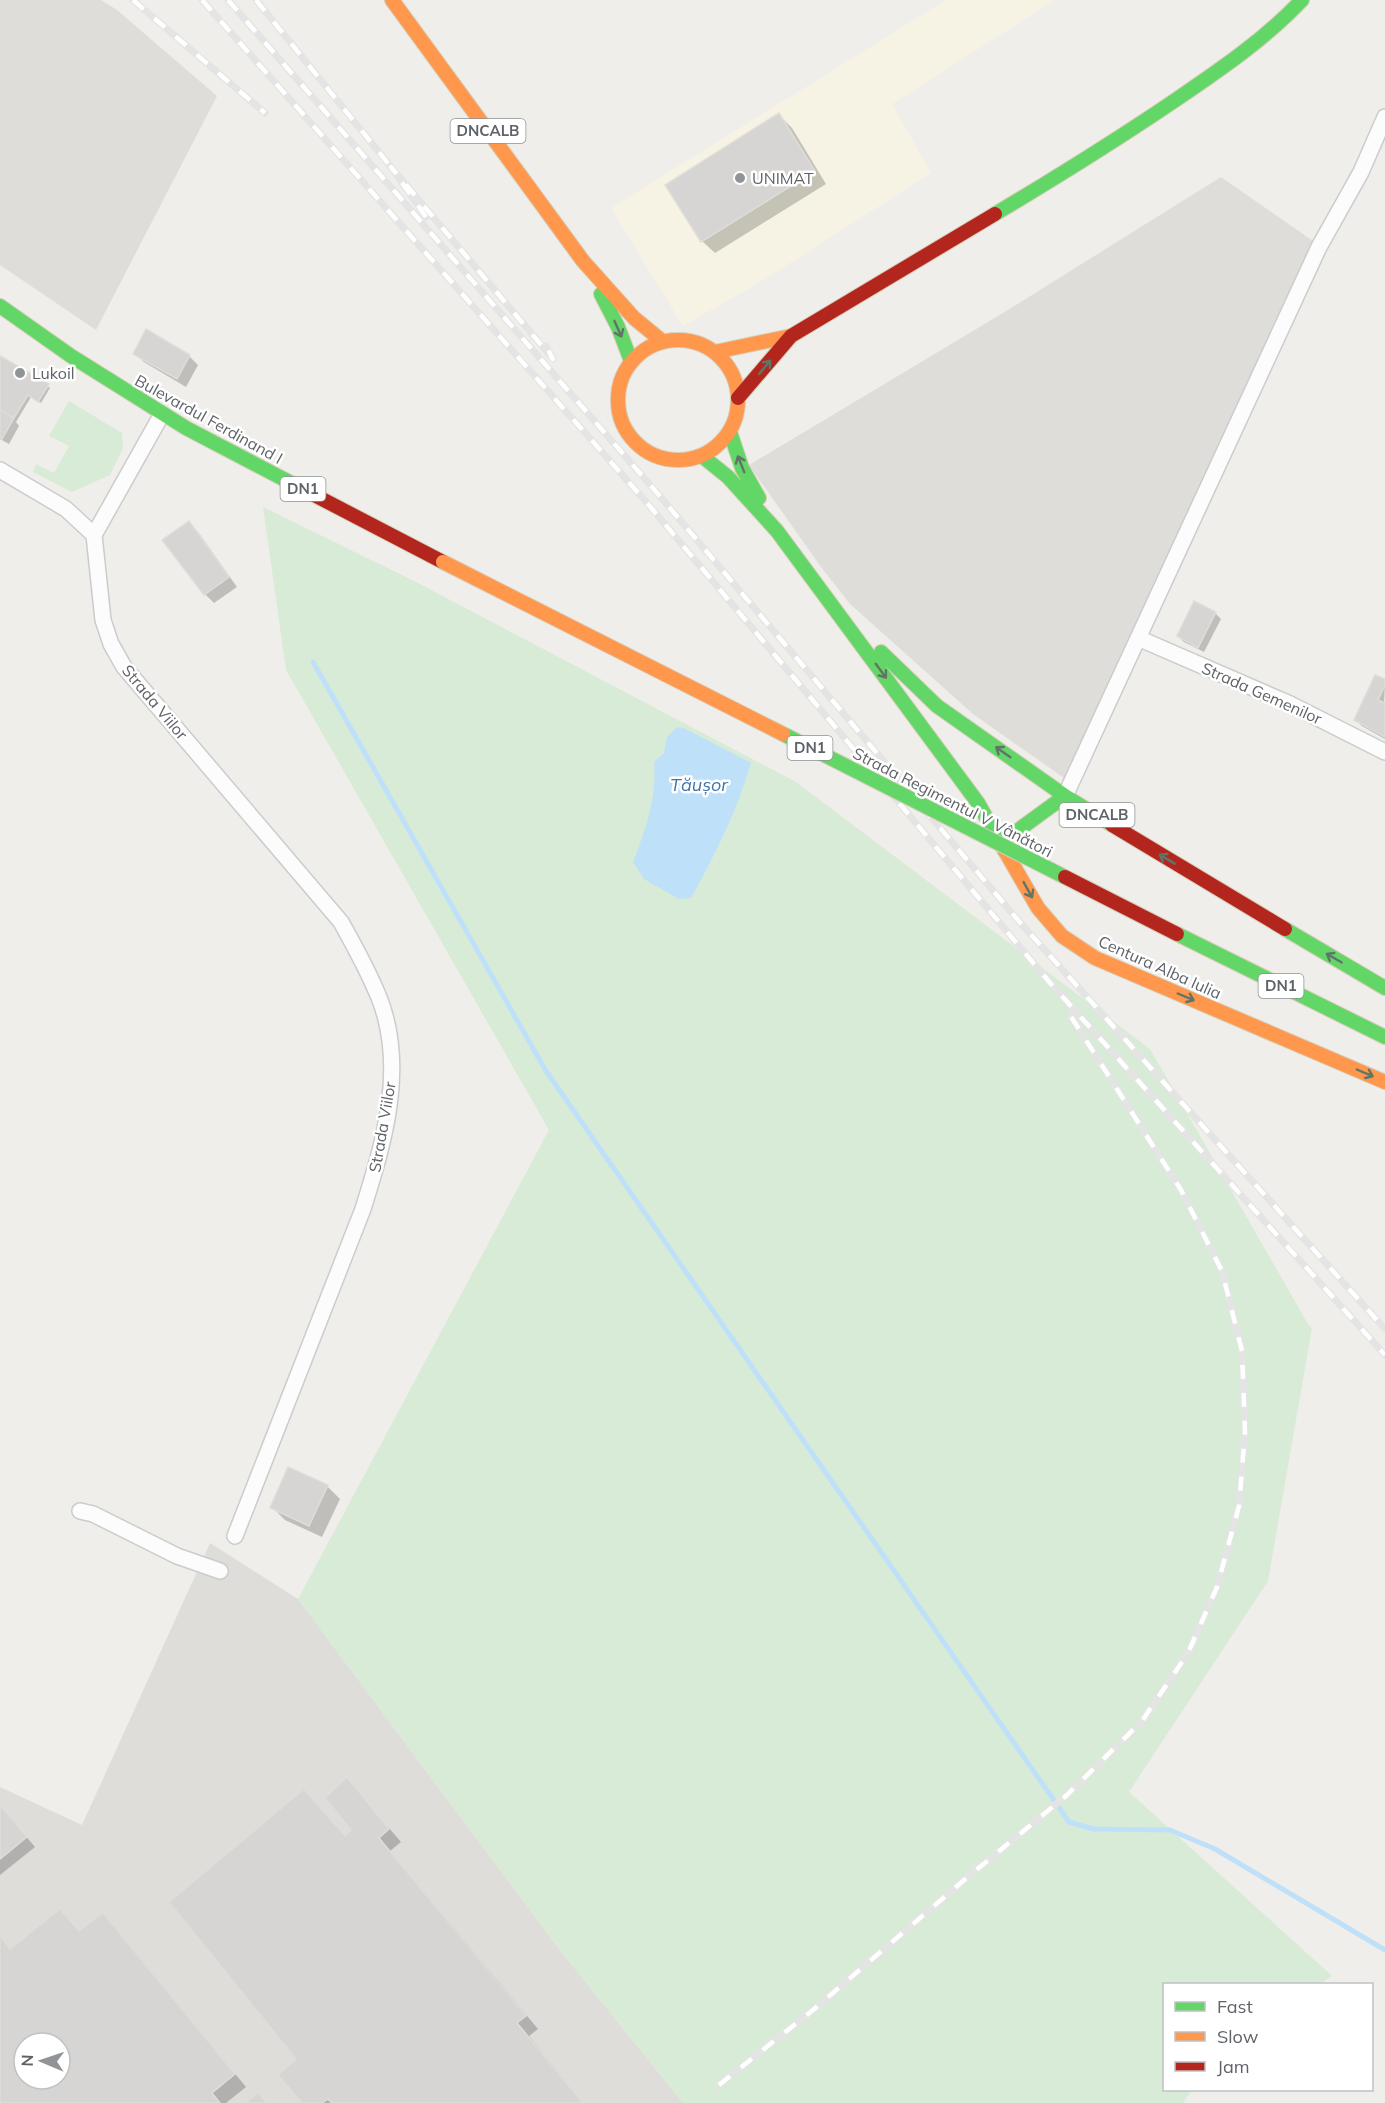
<svg xmlns="http://www.w3.org/2000/svg" width="1385" height="2103" font-family="Mulish,sans-serif">
<style>
.commercial{fill:#f7f3e4}
.industrial{fill:#dfddda;fill-rule:evenodd}
.green{fill:#d8ebd6}
.water{fill:#bfe0f9}
.shadow{fill:#0003;fill-rule:evenodd}
.lines{fill:none;stroke-linecap:round;stroke-linejoin:round}
.stream{stroke:#bfe0f9;stroke-width:5}
.building{fill:#d6d5d3;stroke:#deddd9;stroke-width:1.5;fill-rule:evenodd}
.street-casing{stroke:#cbcccc;stroke-width:18}
.fast-casing{stroke:#d7ceb8;stroke-width:16}
.slow-casing{stroke:#d7ceb8;stroke-width:16}
.jam-casing{stroke:#d7ceb8;stroke-width:16}
.street{stroke:#fdfcfc;stroke-width:15}
.fast{stroke:#63d668;stroke-width:14}
.slow{stroke:#ff974d;stroke-width:14}
.jam{stroke:#b3261e;stroke-width:14}
.rail-casing{stroke:#e4e4e4;stroke-width:7}
.rail{stroke:#fff;stroke-width:4.5;stroke-dasharray:14;stroke-linecap:butt}
.fast-bridge-casing{stroke:#d7ceb8;stroke-width:16;stroke-linecap:butt}
.slow-bridge-casing{stroke:#d7ceb8;stroke-width:16;stroke-linecap:butt}
.jam-bridge-casing{stroke:#d7ceb8;stroke-width:16;stroke-linecap:butt}
.fast-bridge{stroke:#63d668;stroke-width:14}
.slow-bridge{stroke:#ff974d;stroke-width:14}
.jam-bridge{stroke:#b3261e;stroke-width:14}
.oneway{stroke:#607468}
.poi-dot{fill:#919496;stroke:#fff;stroke-width:2}
.labels{text-anchor:middle;stroke-width:5;stroke-linejoin:round;paint-order:stroke}
.shield{fill:#fff;stroke:#8f9295;stroke-width:1.5}
.shield-label{font-size:15px;font-weight:bold;fill:#5f6368}
.poi-label{font-size:16px;fill:#5f6368;stroke:#fff;text-anchor:start}
.street-label{font-size:16px;fill:#5f6368;stroke:#fff}
.water-label{font-size:18px;font-style:italic;fill:#4174aa;stroke:#fff}
</style>
<rect width="100%" height="100%" fill="#efeeea"/>
<path class="commercial" d="M946,0H1055L892,104L931,173L760,282L683,326L611,208Z"/>
<path class="industrial" d="M0,0H101L117,10L217,96L96,330L0,265Z
M1221,177L1313,241L1064,778L973,714L850,604L821,567L749,465L1003,313Z
M210,1543L298,1599L559,1949L683,2103H0V1787L82,1825ZM24,2043H60V2079H24Z"/>
<path class="green" d="M69,401L122,433L123,448L110,475L72,492L33,472L36,464L54,473L69,446L49,436Z
M263,507L416,582L796,782L1150,1049L1308,1324L1312,1328L1268,1581L1129,1792L1332,1976L1320,1984H1164V2090H1192L1183,2103H683L559,1949L298,1599L549,1130L286,670Z"/>
<path class="water" d="M677,727L684,728L751,763C737,811 715,855 691,898L679,899L644,879L633,862C646,828 657,798 654,762L664,753L667,737Z"/>
<path class="shadow" d="M779,115L792,128L826,184L715,253L702,241Z
M135,353L189,356L198,365L186,387L144,362Z
M0,357L50,388L41,403L31,397L16,422L19,426L9,444L0,439Z
M188,523L198,532L237,587L214,603L205,594Z
M1215,613L1221,619L1204,652L1184,642L1178,636Z
M1385,681L1384,705L1385,739L1362,726L1356,720Z
M327,1486L340,1499L322,1537L285,1520L272,1507Z
M347,1779L401,1842L390,1851L538,2029L529,2036L583,2103H304L298,2059L346,1837L353,1830Z
M0,1806L35,1847L0,1875Z
M103,1915L115,1927L246,2087L226,2103H0V1936L11,1950L80,1932ZM24,2043H60V2079H24Z"/>
<g class="lines">
<path class="stream" d="M313,662L546,1071L1069,1822L1093,1829L1170,1830L1215,1849L1385,1950"/>
</g>
<path class="building" d="M779,113L815,171L701,242L665,185Z
M146,329L190,355L177,379L133,354Z
M0,356L49,384L38,402L28,395L14,418L0,410Z
M0,410L14,418L2,439L0,437Z
M189,521L229,577L204,595L162,540Z
M1194,601L1216,612L1198,648L1177,636Z
M1375,675L1385,679V685L1378,700L1385,703V737L1354,720Z
M288,1467L328,1485L309,1526L270,1508Z
M347,1777L389,1829L379,1838L526,2016L517,2023L583,2103H332L328,2099L322,2103H302L278,2075L296,2059L169,1902L304,1789L345,1836L351,1830L325,1798Z
M0,1805L27,1837L0,1859Z
M60,1909L79,1931L103,1913L235,2074L212,2093L220,2103H0V1936L10,1949ZM24,2043H60V2079H24Z
M258,2093L267,2103H245Z"/>
<g class="lines">
<defs>
<path id="street" d="M162,414L94,535L103,620L111,644L124,667L341,922C355,947 369,972 380,1000C406,1069 384,1142 363,1209L235,1536
M0,470L66,509L94,535
M1138,638L1290,704L1385,752
M1065,796L1319,247L1361,172L1385,117
M80,1511L93,1514L177,1556L220,1571"/>
<path id="fast" d="M995,214C1057,177 1118,139 1177,99C1221,69 1265,39 1302,0
M601,294L618,327L631,361
M0,306L71,356L186,428L295,485
M730,432L742,468L759,498
M702,456L728,477L777,531L978,803L1005,851
M881,652L937,706L1065,796L1112,825
M1002,842L1065,796
M1285,929L1385,988
M1177,934L1385,1037"/>
<path id="slow" d="M392,0L583,261L634,318L662,341
M618 400a60 60 0 1 1 120 0a60 60 0 1 1-120 0Z
M715,352L791,336
M1005,851L1038,908L1062,936L1095,958L1385,1082"/>
<path id="jam" d="M738,398L791,336L995,214
M295,485L443,562
M1112,825L1285,929"/>
</defs>
<use href="#street" class="street-casing"/>
<use href="#fast" class="fast-casing"/>
<use href="#slow" class="slow-casing"/>
<use href="#jam" class="jam-casing"/>
<use href="#street" class="street"/>
<use href="#fast" class="fast"/>
<use href="#slow" class="slow"/>
<use href="#jam" class="jam"/>
<defs>
<path id="rail" d="M133,0L265,113
M202,0L648,504L1051,984L1385,1355
M228,0L658,494L1017,919L1385,1329
M256,0L391,167
M426,217L391,167L553,359L546,346
M719,2085L813,2010L963,1881L1067,1795L1142,1721L1188,1653L1217,1587L1239,1506L1245,1432L1242,1351L1222,1271L1181,1190L1070,1015"/>
</defs>
<use href="#rail" class="rail-casing"/>
<use href="#rail" class="rail"/>
<defs>
<path id="fast-bridge" d="M783,734L1065,877"/>
<path id="slow-bridge" d="M443,562L783,734"/>
<path id="jam-bridge" d="M1065,877L1177,934"/>
</defs>
<use href="#fast-bridge" class="fast-bridge-casing"/>
<use href="#slow-bridge" class="slow-bridge-casing"/>
<use href="#jam-bridge" class="jam-bridge-casing"/>
<use href="#fast-bridge" class="fast-bridge"/>
<use href="#slow-bridge" class="slow-bridge"/>
<use href="#jam-bridge" class="jam-bridge"/>
</g>
<defs><path id="oneway-shaft" d="M-6 0H5M1.5-3L5.5 0L1.5 3" fill="none" stroke-width="1.6" stroke-linecap="round" stroke-linejoin="round" transform="scale(1.5)"/></defs>
<g class="oneway">
<use href="#oneway-shaft" transform="translate(618 329) rotate(66)"/>
<use href="#oneway-shaft" transform="translate(765 367) rotate(-50)"/>
<use href="#oneway-shaft" transform="translate(741 464) rotate(-112)"/>
<use href="#oneway-shaft" transform="translate(881 671) rotate(54)"/>
<use href="#oneway-shaft" transform="translate(1003 752) rotate(-145)"/>
<use href="#oneway-shaft" transform="translate(1167 859) rotate(-149)"/>
<use href="#oneway-shaft" transform="translate(1028 890) rotate(61)"/>
<use href="#oneway-shaft" transform="translate(1334 958) rotate(-150)"/>
<use href="#oneway-shaft" transform="translate(1186 997) rotate(23)"/>
<use href="#oneway-shaft" transform="translate(1365 1073) rotate(23)"/>
</g>
<g class="poi-dot">
<circle cx="740" cy="178" r="6"/>
<circle cx="20" cy="373" r="6"/>
</g>
<g class="labels">
<g class="shield">
<rect x="450.5" y="119" width="75" height="24" rx="4.5"/>
<rect x="280.5" y="477" width="45" height="24" rx="4.5"/>
<rect x="787.5" y="736" width="45" height="24" rx="4.5"/>
<rect x="1059.5" y="803" width="75" height="24" rx="4.5"/>
<rect x="1258.5" y="974" width="45" height="24" rx="4.5"/>
</g>
<g class="shield-label">
<text x="488" y="136">DNCALB</text>
<text x="303" y="494">DN1</text>
<text x="810" y="753">DN1</text>
<text x="1097" y="820">DNCALB</text>
<text x="1281" y="991">DN1</text>
</g>
<g class="poi-label">
<text x="752" y="184">UNIMAT</text>
<text x="32" y="379">Lukoil</text>
</g>
<g class="street-label">
<text transform="translate(209 419) rotate(29)" y="6">Bulevardul Ferdinand I</text>
<text transform="translate(1262 693) rotate(24)" y="6">Strada Gemenilor</text>
<text transform="translate(155 702) rotate(50)" y="6">Strada Viilor</text>
<text transform="translate(953 802) rotate(27)" y="6">Strada Regimentul V Vânători</text>
<text transform="translate(1160 967) rotate(24)" y="6">Centura Alba Iulia</text>
<text transform="translate(382 1127) rotate(-80)" y="6">Strada Viilor</text>
</g>
<g class="water-label">
<text x="699" y="791">Tăușor</text>
</g>
</g>
<rect x="1163" y="1983" width="210" height="108" fill="#ffffff" stroke="#bfc1c3" stroke-width="1.5"/>
<rect x="1175" y="2002" width="30" height="9" fill="#63d668" stroke="#bfc1c3" stroke-width="1.5"/>
<text x="1217" y="2013" font-size="18" fill="#5f6368">Fast</text>
<rect x="1175" y="2032" width="30" height="9" fill="#ff974d" stroke="#bfc1c3" stroke-width="1.5"/>
<text x="1217" y="2043" font-size="18" fill="#5f6368">Slow</text>
<rect x="1175" y="2062" width="30" height="9" fill="#b3261e" stroke="#bfc1c3" stroke-width="1.5"/>
<text x="1217" y="2073" font-size="18" fill="#5f6368">Jam</text>
<g transform="translate(42 2061) rotate(272)"><circle r="28" fill="#ffffff" stroke="#bfc1c3" stroke-width="1.5"/>
<path d="M0-4.5L10 22L0 15L-10 22Z" fill="#919496"/>
<text y="-9" font-size="16" font-weight="bold" text-anchor="middle" fill="#5f6368">N</text>
</g>
</svg>
